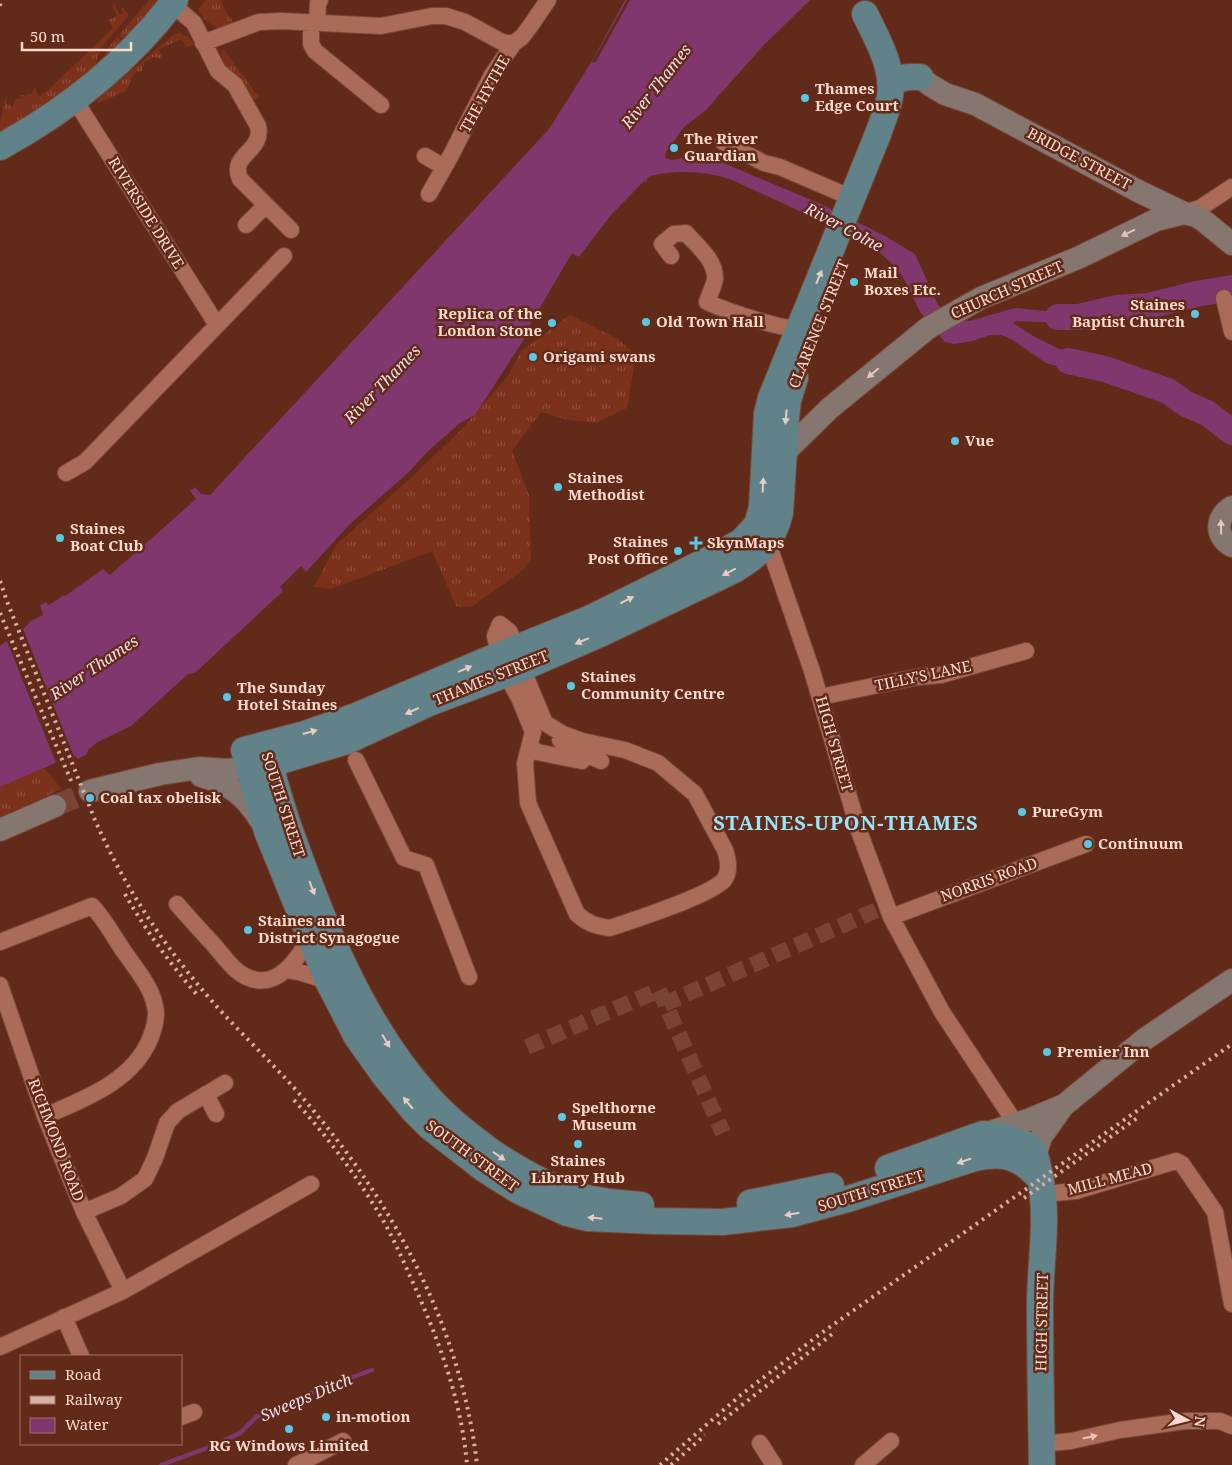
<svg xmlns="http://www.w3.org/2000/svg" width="1232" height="1465" font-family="'Noto Serif',serif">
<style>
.grass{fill:url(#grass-tufts)}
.water{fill:#7f376e}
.pier{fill:#622a19}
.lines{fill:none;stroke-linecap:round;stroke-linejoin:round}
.stream{stroke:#7f376e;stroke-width:4.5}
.river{stroke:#7f376e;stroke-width:26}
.street-tunnel{stroke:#794434;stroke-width:16;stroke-dasharray:16 8;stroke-linecap:butt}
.secondary-tunnel{stroke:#794434;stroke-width:22;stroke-dasharray:22 11;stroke-linecap:butt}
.street-casing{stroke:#79483a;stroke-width:18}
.secondary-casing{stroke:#79483a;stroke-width:24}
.primary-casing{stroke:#79483a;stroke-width:28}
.street{stroke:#aa6b58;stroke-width:16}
.secondary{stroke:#857670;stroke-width:22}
.primary{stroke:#618288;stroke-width:26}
.rail{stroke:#d9b0a4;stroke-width:4;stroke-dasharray:2.5 5;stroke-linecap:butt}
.oneway{fill:#e5c5bb}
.oneway2{fill:#e6ccc4}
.oneway3{fill:#ecc3b6}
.poi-dot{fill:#59c8e5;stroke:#622a19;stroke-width:2}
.labels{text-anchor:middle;stroke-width:5;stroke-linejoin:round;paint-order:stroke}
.poi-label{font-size:15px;font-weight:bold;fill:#fdd9ce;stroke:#622a19;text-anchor:start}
.street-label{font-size:15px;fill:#fdd9ce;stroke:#622a19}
.water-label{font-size:16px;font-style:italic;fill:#f2dceb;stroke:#622a19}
.district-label{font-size:20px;font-weight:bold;letter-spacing:1px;fill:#99e5fa;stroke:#622a19}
</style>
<defs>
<pattern id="grass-tufts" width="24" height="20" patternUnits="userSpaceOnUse" patternTransform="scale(1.25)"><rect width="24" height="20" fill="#7c311a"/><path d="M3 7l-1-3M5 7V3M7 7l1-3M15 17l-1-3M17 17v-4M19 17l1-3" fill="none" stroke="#904e3a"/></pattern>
</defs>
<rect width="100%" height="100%" fill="#622a19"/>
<path class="grass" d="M149,0H158L124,39L119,35Z
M206,0H221L226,13L233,21L229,28C215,30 204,22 198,9Z
M114,4L120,15L123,13L121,9L123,8L129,15L101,48L94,69L0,138V123L6,96L7,97L6,104L13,106L16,99H20L21,95L26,96L27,94H32L34,86L39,96L47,91L113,28L108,20L117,16L112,5Z
M179,33L188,37L195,45L186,47L182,39L159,49L162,59L154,57L144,62L142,71C129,73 132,82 126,91L97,104L98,99L173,35Z
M117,37L123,41L98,69L107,49Z
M223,49L259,97L253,101L248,90L221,63L223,60L221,54Z
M570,315L618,339L636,355L627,408L596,423L569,420L541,412L512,451L529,495L531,559L523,570L471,607L456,606L432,551L331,589L314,587L336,545L414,475L460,431L508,376L521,351Z
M44,768L62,789L0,817V787Z"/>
<path class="water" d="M625,0H810L763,46L705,111L684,127L666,152L665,158L673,160L691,156L721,162L823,205L885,236L915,254L938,305L959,321H969L1015,308L1065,313L1080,312L1092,308L1098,319L1062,323L1017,321L1013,323L1035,337L1072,355L1101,362V378L1046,363L1011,339L1001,335H990L972,341L954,344L945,342L920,312L903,277L889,261L869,243L732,180C709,171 671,169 648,177L646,182L644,181L611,215L579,257L572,253L528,328L530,330L475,415L460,423L426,453L410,471L350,524L306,572L301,566L280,587L283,591L195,673L188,674L131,726L96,743L88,750L87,754L78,759L74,755L0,787V646L29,624V622L43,615L40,605L46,602L49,605L64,595L65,596L103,569L110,575L196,499L190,491L195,487L201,494L210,495L549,129L592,61Z"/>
<path class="pier" d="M627,0H630L595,63L592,62Z
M22,626L75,759L73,758L57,765L6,639Z"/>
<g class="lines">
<path class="stream" d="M161,1465L215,1445L240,1433L256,1417L328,1386L372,1370"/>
<path class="river" d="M1058,317H1079L1117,308L1148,306L1196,294L1232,288
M1068,361L1105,369L1168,391L1186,404L1207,413L1232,432"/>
<path class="street-tunnel" d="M664,1004L888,905
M527,1047L659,990L723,1133"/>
<path class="secondary-tunnel" d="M55,806L90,791"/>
<defs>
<path id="street" d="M172,4L194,23L218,71L235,85L258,126C264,152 229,154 240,179L291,230
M311,22V44L315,51L381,105
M317,22L318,3L320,0
M203,43L259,22L282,21L381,26L432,16H446L465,22L500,41L505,43H514
M76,99L83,113L217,325
M723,142L764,163L780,167L852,198
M425,156L444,167
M429,194L450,157L492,75L514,43L522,37L531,25L548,0
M1184,213L1200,208L1232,187
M246,225L266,205
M671,256L662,244L674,234L686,233C697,246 716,260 715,279C714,286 709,295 707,302C727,311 788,333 808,328C812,327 815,324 818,322
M1224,298L1232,332
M66,473L85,462L284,256
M768,543L812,671L859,831L891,917L942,1012L1016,1124
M500,624L509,631L518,648L522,668L545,723L563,734L582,741L625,750L658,763L695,794L725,850C728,859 730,872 724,880C709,896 634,920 610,928C596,926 588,924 577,914L528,803L525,763L533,732L520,700L506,674L499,655L495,636Z
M820,697L917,677L941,675L1026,651
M560,740C570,752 588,754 601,761
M530,746L537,752L582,761
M356,760L404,858L426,865L469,977
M177,904C189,918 201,931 213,944C221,953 228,963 236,970C270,998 296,964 310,936
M891,917L1086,844
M0,942L92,906C105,919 114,938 125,953C136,969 151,986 155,1006C158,1017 154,1029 150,1039C132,1082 84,1099 45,1116
M287,970L299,972L328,981
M0,985L45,1116L84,1212L123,1291
M206,1094L216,1114
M1043,1194L1076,1191L1176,1161L1182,1164L1215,1212L1232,1304
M84,1212L121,1196L145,1179L155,1158L167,1123L178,1111L225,1083
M64,1317L81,1356
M0,1347L123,1291L311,1184
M181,1417L194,1412
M760,1443L774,1465
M1042,1444L1071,1441L1120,1430L1185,1421H1220L1232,1426
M296,1465L343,1441
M863,1465L891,1441"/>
<path id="secondary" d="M920,77L930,85L945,94L975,104L1140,192L1184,213L1196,216L1204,221L1232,244
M784,453L830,408L928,328L981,298L1080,257L1156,220L1184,213
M1232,507C1215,517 1215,537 1232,546
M201,776C231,784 245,796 261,821
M90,791L160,774L199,768L228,770L266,765
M0,830L55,806
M984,1134L1028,1120L1062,1106
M1035,1156L1041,1137L1063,1106L1145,1039L1232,980"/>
<path id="primary" d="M865,14C877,39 894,67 890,96C888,109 882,122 878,134L771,398L767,414L762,507L757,525L741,542L710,559L591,618L480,663L356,716L305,734L244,750L267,831L328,981L357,1037L384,1075L413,1110L430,1127L484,1169L519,1191L567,1213L587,1218L656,1221L723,1222L792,1214L848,1199L975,1158C1005,1152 1020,1156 1041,1180
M890,81L908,77H920
M0,147C68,110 128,62 175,0
M264,745C272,771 279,799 288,825C322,921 360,1022 430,1099C448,1119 471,1137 493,1153C517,1169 540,1182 566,1192C590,1201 617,1203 641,1205
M270,764L347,741L429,703L522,668L600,634L734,570C759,555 773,542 780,513L786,418L788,400L795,378
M888,1168L983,1134C1000,1136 1026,1138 1034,1154C1038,1161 1038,1169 1040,1176C1049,1220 1040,1262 1040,1305C1040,1358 1041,1412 1042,1465
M750,1203L831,1186"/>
</defs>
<use href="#street" class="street-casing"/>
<use href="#secondary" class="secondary-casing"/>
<use href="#primary" class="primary-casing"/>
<use href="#street" class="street"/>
<use href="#secondary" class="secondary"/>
<use href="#primary" class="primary"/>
<path class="rail" d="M0,6L1,0
M0,581L8,604L95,820C125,889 168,952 218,1008C251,1044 287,1077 317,1115C399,1213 463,1337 477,1465
M0,613L72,783
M125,894C146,931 171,965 199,997
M294,1100C328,1137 359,1179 384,1222C397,1245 407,1270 418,1294C442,1349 462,1405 467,1465
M1024,1198L1140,1116
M718,1424L836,1331
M660,1465L742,1394L820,1334L1232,1044
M671,1465L705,1435"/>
</g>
<defs><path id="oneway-solid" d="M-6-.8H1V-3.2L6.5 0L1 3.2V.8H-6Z" transform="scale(1.25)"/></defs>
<g class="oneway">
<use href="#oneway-solid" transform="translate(1128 233) rotate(154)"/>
<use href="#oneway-solid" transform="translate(873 373) rotate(140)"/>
<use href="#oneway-solid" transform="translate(1221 527) rotate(-91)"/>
</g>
<g class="oneway2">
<use href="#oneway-solid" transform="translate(819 277) rotate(-68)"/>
<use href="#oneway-solid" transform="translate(786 417) rotate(95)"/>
<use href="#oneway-solid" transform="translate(763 485) rotate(-87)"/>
<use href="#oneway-solid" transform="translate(729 572) rotate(153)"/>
<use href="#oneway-solid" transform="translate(627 600) rotate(-27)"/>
<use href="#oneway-solid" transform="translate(582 641) rotate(157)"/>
<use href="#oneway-solid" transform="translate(465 669) rotate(-23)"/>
<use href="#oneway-solid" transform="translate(412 711) rotate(155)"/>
<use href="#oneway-solid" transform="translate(310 732) rotate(-16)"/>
<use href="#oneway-solid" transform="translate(312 888) rotate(69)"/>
<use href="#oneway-solid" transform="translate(386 1041) rotate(59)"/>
<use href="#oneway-solid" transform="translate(408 1103) rotate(-130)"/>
<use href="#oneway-solid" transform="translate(499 1156) rotate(35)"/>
<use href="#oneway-solid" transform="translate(964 1161) rotate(161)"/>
<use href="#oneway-solid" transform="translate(792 1214) rotate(170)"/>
<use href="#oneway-solid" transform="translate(595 1218) rotate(-174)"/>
</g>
<use class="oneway3" href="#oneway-solid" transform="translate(1090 1437) rotate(-12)"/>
<g class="poi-dot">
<circle cx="805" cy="98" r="5"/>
<circle cx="674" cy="148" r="5"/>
<circle cx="854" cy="282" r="5"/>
<circle cx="1195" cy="314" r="5"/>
<circle cx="646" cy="322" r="5"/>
<circle cx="552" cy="323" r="5"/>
<circle cx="533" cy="357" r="5"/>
<circle cx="955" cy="441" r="5"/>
<circle cx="558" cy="487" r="5"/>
<circle cx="60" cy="538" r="5"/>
<path d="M693.5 535.5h5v5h5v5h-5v5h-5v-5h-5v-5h5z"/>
<circle cx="678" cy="551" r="5"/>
<circle cx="571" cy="686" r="5"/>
<circle cx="227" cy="697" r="5"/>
<circle cx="90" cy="798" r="5"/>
<circle cx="1022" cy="812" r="5"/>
<circle cx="1088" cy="844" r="5"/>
<circle cx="248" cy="930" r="5"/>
<circle cx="1047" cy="1052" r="5"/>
<circle cx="562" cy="1117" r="5"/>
<circle cx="578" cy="1144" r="5"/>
<circle cx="326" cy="1417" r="5"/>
<circle cx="289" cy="1429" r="5"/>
</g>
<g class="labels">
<g class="poi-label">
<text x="815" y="94">Thames<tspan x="815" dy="17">Edge Court</tspan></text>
<text x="684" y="144">The River<tspan x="684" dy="17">Guardian</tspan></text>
<text x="864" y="278">Mail<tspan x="864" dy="17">Boxes Etc.</tspan></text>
<text x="1185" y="310" text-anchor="end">Staines<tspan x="1185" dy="17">Baptist Church</tspan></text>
<text x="542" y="319" text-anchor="end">Replica of the<tspan x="542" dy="17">London Stone</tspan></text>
<text x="656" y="327">Old Town Hall</text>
<text x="543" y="362">Origami swans</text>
<text x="965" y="446">Vue</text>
<text x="568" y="483">Staines<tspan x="568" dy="17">Methodist</tspan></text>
<text x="70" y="534">Staines<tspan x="70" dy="17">Boat Club</tspan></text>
<text x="668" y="547" text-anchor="end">Staines<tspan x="668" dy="17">Post Office</tspan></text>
<text x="707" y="548">SkynMaps</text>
<text x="581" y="682">Staines<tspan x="581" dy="17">Community Centre</tspan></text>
<text x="237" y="693">The Sunday<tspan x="237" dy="17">Hotel Staines</tspan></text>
<text x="100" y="803">Coal tax obelisk</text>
<text x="1032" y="817">PureGym</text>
<text x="1098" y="849">Continuum</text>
<text x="258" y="926">Staines and<tspan x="258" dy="17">District Synagogue</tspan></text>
<text x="1057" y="1057">Premier Inn</text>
<text x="572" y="1113">Spelthorne<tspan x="572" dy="17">Museum</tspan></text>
<text x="578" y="1166" text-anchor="middle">Staines<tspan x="578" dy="17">Library Hub</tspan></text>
<text x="336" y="1422">in-motion</text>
<text x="289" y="1451" text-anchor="middle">RG Windows Limited</text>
</g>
<g class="street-label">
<text transform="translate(485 94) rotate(-61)" y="5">THE HYTHE</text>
<text transform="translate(1079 159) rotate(28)" y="5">BRIDGE STREET</text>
<text transform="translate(146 213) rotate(58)" y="5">RIVERSIDE DRIVE</text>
<text transform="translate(1007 290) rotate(-24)" y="5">CHURCH STREET</text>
<text transform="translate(819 324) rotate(-68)" y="5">CLARENCE STREET</text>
<text transform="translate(923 676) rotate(-12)" y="5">TILLY'S LANE</text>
<text transform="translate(491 678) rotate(-22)" y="5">THAMES STREET</text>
<text transform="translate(834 744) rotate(74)" y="5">HIGH STREET</text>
<text transform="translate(283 805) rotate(72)" y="5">SOUTH STREET</text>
<text transform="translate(989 880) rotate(-20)" y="5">NORRIS ROAD</text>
<text transform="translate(56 1140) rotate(69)" y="5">RICHMOND ROAD</text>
<text transform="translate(472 1156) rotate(36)" y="5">SOUTH STREET</text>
<text transform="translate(1110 1179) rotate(-15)" y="5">MILL MEAD</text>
<text transform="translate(871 1191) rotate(-17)" y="5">SOUTH STREET</text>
<text transform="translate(1042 1322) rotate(-89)" y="5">HIGH STREET</text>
</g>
<g class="water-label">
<text transform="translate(656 86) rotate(-52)" y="6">River Thames</text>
<text transform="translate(844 227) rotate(28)" y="6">River Colne</text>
<text transform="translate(382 384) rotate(-46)" y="6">River Thames</text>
<text transform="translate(94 667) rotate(-34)" y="6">River Thames</text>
<text transform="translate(306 1397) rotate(-23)" y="6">Sweeps Ditch</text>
</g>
<g class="district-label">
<text x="846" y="830">STAINES-UPON-THAMES</text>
</g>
</g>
<rect x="20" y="1355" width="162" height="90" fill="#622a19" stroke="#a07061"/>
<rect x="30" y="1371" width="25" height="8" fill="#618288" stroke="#a07061"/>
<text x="65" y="1380" font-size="15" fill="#fdd9ce">Road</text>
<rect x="30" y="1396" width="25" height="8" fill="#d9b0a4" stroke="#a07061"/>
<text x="65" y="1405" font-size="15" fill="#fdd9ce">Railway</text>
<rect x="30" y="1418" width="25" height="15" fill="#7f376e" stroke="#a07061"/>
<text x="65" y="1430" font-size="15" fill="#fdd9ce">Water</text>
<g transform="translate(1187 1420) rotate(97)" stroke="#622a19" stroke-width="4" paint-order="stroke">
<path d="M0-4L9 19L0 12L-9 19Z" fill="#fdd9ce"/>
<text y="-8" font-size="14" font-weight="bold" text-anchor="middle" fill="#fdd9ce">N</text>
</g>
<path d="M22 42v8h109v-8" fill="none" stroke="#fdd9ce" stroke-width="2.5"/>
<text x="30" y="42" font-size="15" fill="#fdd9ce" stroke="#622a19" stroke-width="4" paint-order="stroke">50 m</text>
</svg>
